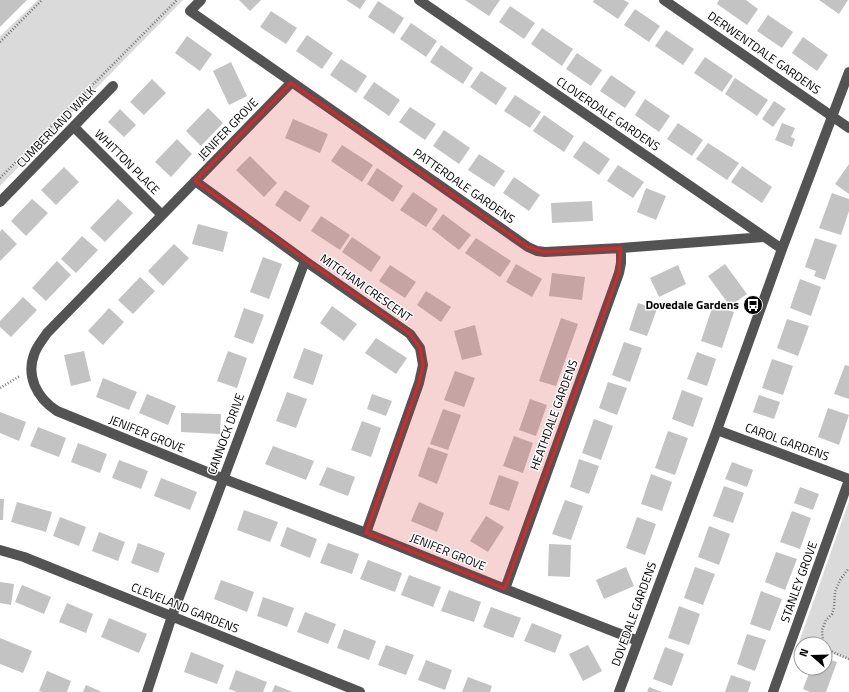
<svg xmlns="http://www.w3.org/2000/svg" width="849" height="692" font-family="'Titillium Web',sans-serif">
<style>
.green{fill:#dadada}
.building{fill:#c3c3c3}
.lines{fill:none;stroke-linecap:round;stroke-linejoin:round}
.path{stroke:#757575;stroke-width:2.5;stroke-dasharray:1 2;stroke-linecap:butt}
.minor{stroke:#535353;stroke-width:10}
.marked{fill:#d62828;fill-opacity:0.2;stroke:#d62828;stroke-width:3;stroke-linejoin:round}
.labels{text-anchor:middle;stroke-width:3;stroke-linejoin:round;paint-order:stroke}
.street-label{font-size:12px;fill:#000;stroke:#fff}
.poi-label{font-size:12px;font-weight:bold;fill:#000;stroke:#fff;text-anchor:end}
</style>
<rect width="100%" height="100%" fill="#fff"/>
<path class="green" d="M38,0H183L0,186V36Z
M849,501V660L825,651V644H805L799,642Z"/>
<path class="building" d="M0,0H27L0,27Z
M239,0H261L250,11Z
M346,0H366L360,9Z
M465,0H500L489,16Z
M594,0H624L629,3L618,19L593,2Z
M719,0H746L758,9L747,25L717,4Z
M819,0H848L839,14Z
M378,1L404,18L394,34L368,17Z
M510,6L535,23L524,39L499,22Z
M635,9L660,26L649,42L624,25Z
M271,11L297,28L286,44L260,27Z
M768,15L793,32L782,48L757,31Z
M411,23L437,41L426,57L400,39Z
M542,28L573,49L562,66L531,44Z
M666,30L694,49L683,65L655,46Z
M307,35L333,53L322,69L296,51Z
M187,36L212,54L200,71L175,53Z
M803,37L828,55L817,71L792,53Z
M441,45L473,68L463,84L430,62Z
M577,53L602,70L591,86L566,69Z
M705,57L733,76L722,92L694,73Z
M341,59L367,76L356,93L330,75Z
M231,62L247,96L229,105L213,71Z
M481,71L507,88L496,105L470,87Z
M611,75L636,92L625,108L600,91Z
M735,78L768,100L757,116L725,94Z
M152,79L166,93L144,115L130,102Z
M374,82L400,100L389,116L363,98Z
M515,95L541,112L530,128L504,111Z
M645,99L670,116L659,132L635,115Z
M774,101L786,109L773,127L762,119Z
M410,107L436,124L425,140L399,122Z
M208,108L223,123L201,146L186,131Z
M120,109L136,125L124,137L108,122Z
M544,115L574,136L564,152L533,131Z
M293,119L328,134L320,153L285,138Z
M678,123L703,140L692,156L667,139Z
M782,123L795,128L791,137L795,139L792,147L775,140Z
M444,130L470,148L459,164L433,146Z
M177,139L192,154L171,177L155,162Z
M584,141L610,159L599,175L573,157Z
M708,143L739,163L727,180L696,159Z
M342,145L373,165L362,182L331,161Z
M479,154L505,171L494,187L468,170Z
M250,156L277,183L264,197L236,170Z
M849,164V194L835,184Z
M618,165L644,182L633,198L607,181Z
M742,166L772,187L762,203L731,182Z
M64,167L79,182L56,205L41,190Z
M377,168L403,186L393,202L367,184Z
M514,177L540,195L529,211L503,193Z
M646,188L666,196L656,220L637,212Z
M285,190L310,206L300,222L275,205Z
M413,192L438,209L426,227L400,210Z
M832,193L849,199V211L841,235L819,228Z
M32,199L48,213L26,236L11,221Z
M118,199L133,213L105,242L90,228Z
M592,201L593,221L552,223L551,203Z
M443,214L471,235L459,250L432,229Z
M321,216L350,235L340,250L311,231Z
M198,224L228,232L223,252L192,244Z
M2,229L17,244L0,261V232Z
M82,236L98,250L76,273L61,259Z
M352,237L381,257L371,272L342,252Z
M476,238L511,261L500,277L465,253Z
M815,238L837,245L825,280L814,276L816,271L805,267Z
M174,244L189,258L163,286L148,271Z
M263,257L282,264L269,299L250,292Z
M57,261L71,275L46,301L32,288Z
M516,264L542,279L532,297L506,282Z
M725,264L747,294L730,306L708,276Z
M390,265L416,282L405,298L379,281Z
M678,265L686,284L659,297L650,278Z
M552,273L585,277L582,300L549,296Z
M140,277L155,291L133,314L118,300Z
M800,279L821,287L811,316L790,308Z
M426,291L451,307L441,322L417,305Z
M23,297L37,310L11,337L0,327V321Z
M638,303L657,309L647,336L629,330Z
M713,305L734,312L722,348L701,341Z
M332,306L357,324L344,341L320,323Z
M109,308L124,322L103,345L88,331Z
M244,308L264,315L253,344L234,337Z
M561,318L578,324L556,386L539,381Z
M787,319L809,326L798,356L777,348Z
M475,325L482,355L462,360L454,331Z
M376,338L407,358L396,374L365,353Z
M624,342L642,348L630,382L612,375Z
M304,348L323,355L313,385L293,378Z
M84,351L91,381L71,386L64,355Z
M228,351L247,358L237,388L217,381Z
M697,352L716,359L707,386L687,379Z
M772,359L793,366L783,395L762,388Z
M845,365L849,366V399L834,394Z
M455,371L475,378L464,407L444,400Z
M103,378L137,392L129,410L96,397Z
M608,382L627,388L617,415L599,408Z
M682,390L703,398L693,427L672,419Z
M287,392L307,399L296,428L276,421Z
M147,394L176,406L168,425L139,413Z
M372,394L392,401L386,416L367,409Z
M759,395L780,402L774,419L753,412Z
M530,399L547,405L536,436L519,430Z
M828,408L849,415L839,445L818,437Z
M443,409L461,415L448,450L430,444Z
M0,412L26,422L19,441L0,433Z
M181,413L221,414L220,434L181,432Z
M594,419L613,426L601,460L582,453Z
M362,421L381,428L371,457L351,450Z
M38,427L66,438L59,457L30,446Z
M668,431L688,438L675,475L655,468Z
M514,436L533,443L523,473L503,466Z
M78,443L107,454L100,473L71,462Z
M273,446L314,461L306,480L265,464Z
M428,447L448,454L437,484L418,476Z
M579,459L599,466L589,494L570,487Z
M119,460L148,471L141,489L112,478Z
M732,462L753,470L747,487L725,479Z
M327,467L355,477L348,496L319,485Z
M651,474L672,482L662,511L641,504Z
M499,475L519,482L509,511L489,504Z
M161,478L197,492L190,510L154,496Z
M724,486L744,493L733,523L713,516Z
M800,487L819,494L813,510L794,503Z
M0,499H4L3,520H0Z
M565,500L583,506L571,540L552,534Z
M17,502L52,512L46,532L11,522Z
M419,502L444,513L437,532L411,521Z
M244,510L278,522L270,542L237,530Z
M792,511L811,518L800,549L780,542Z
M486,516L504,527L488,552L470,541Z
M60,517L86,527L79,546L53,536Z
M637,517L656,524L645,555L626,548Z
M709,526L730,534L719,565L698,557Z
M287,527L317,539L310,558L280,546Z
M99,532L125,542L118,561L92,551Z
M138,543L165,553L158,573L131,563Z
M328,543L359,554L352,574L320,563Z
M549,544L571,545L570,577L548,576Z
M776,552L797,559L785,590L765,582Z
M368,560L402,573L395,592L360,579Z
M626,567L634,586L604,599L596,580Z
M695,567L715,574L703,605L684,598Z
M409,575L441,587L433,607L401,595Z
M221,580L254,592L247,612L214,599Z
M0,582L14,584L11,605L0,603Z
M22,585L51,597L44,614L15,602Z
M449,590L481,602L474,622L441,611Z
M761,591L782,599L770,631L750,624Z
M263,597L294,608L287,627L257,616Z
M67,603L93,614L86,633L59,622Z
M679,606L700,614L689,645L668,638Z
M491,607L521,618L513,638L483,627Z
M305,612L336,624L328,644L297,632Z
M109,618L147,634L139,653L101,637Z
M532,623L562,635L555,653L524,641Z
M344,629L376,641L369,660L337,648Z
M747,634L766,640L755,671L737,664Z
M0,638L32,651L23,673L0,664Z
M386,645L414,655L406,675L378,665Z
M588,645L602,671L583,681L569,654Z
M665,647L684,654L672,686L653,679Z
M191,652L224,665L217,684L184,672Z
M825,658L837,662L826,692H810L803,689L811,668H825Z
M426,660L452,670L445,690L418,680Z
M236,670L267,682L263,692H237L229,689Z
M47,671L71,681L67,692H43L39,691Z
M731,675L751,682L748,692H725Z
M468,677L492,686L490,692H462Z
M86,685L102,692H83Z
M275,685L293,692H272Z
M649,687L662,692H647Z"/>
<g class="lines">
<path class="path" d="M0,42L42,0
M0,178L177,0
M0,388L20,376
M824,644L823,643L822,630L826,620L832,614L834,608L835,592L840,580L849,568
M825,646L828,650L849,659"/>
<path class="minor" d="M201,0L190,11L528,247L537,251L545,252L621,248L764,237
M419,0L782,249
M664,0L849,128
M291,83L47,333C43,339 38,345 35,352C25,376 37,398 57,411L224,479L366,533L505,589L638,641
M74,127L162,215
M195,181L305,261L410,334L420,348L423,365L419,383L366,533
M0,202L113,86
M717,430L849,479
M0,550L24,557L360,692
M505,589L619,273L621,263V248
M147,692L172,616L305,261
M619,692L717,430L782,249L849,72
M773,692L849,480"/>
</g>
<path class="marked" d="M291,83L528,247L545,252L621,248L619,273L505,589L366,533L419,383L423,365L420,348L410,334L195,181Z"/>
<defs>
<symbol id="bus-disc" viewBox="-11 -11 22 22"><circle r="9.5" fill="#000" stroke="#fff"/><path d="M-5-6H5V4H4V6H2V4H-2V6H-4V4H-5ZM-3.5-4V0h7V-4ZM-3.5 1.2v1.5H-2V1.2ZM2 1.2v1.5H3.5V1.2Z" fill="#fff"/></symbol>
</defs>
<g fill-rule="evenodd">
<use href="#bus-disc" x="742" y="294" width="22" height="22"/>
</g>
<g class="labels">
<g class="street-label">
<text transform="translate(764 53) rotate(35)" y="4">DERWENTDALE GARDENS</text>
<text transform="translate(608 114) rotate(34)" y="4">CLOVERDALE GARDENS</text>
<text transform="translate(56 127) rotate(-46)" y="4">CUMBERLAND WALK</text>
<text transform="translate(228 129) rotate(-46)" y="4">JENIFER GROVE</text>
<text transform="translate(127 162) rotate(45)" y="4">WHITTON PLACE</text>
<text transform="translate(464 186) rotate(35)" y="4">PATTERDALE GARDENS</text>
<text transform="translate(366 288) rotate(35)" y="4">MITCHAM CRESCENT</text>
<text transform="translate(554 415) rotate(-70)" y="4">HEATHDALE GARDENS</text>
<text transform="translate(147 434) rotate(22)" y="4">JENIFER GROVE</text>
<text transform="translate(226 434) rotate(-70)" y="4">CANNOCK DRIVE</text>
<text transform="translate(787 442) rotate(20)" y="4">CAROL GARDENS</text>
<text transform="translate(448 552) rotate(22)" y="4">JENIFER GROVE</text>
<text transform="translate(799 582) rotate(-70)" y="4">STANLEY GROVE</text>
<text transform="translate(185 608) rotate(22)" y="4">CLEVELAND GARDENS</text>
<text transform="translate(634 614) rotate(-70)" y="4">DOVEDALE GARDENS</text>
</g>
<g class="poi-label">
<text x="739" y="309">Dovedale Gardens</text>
</g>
</g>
<g transform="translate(813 656) rotate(290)"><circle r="19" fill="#ffffff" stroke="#999999"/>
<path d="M0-3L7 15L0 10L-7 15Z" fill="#000000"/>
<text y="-6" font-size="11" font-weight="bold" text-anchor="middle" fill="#000000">N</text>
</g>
</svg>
